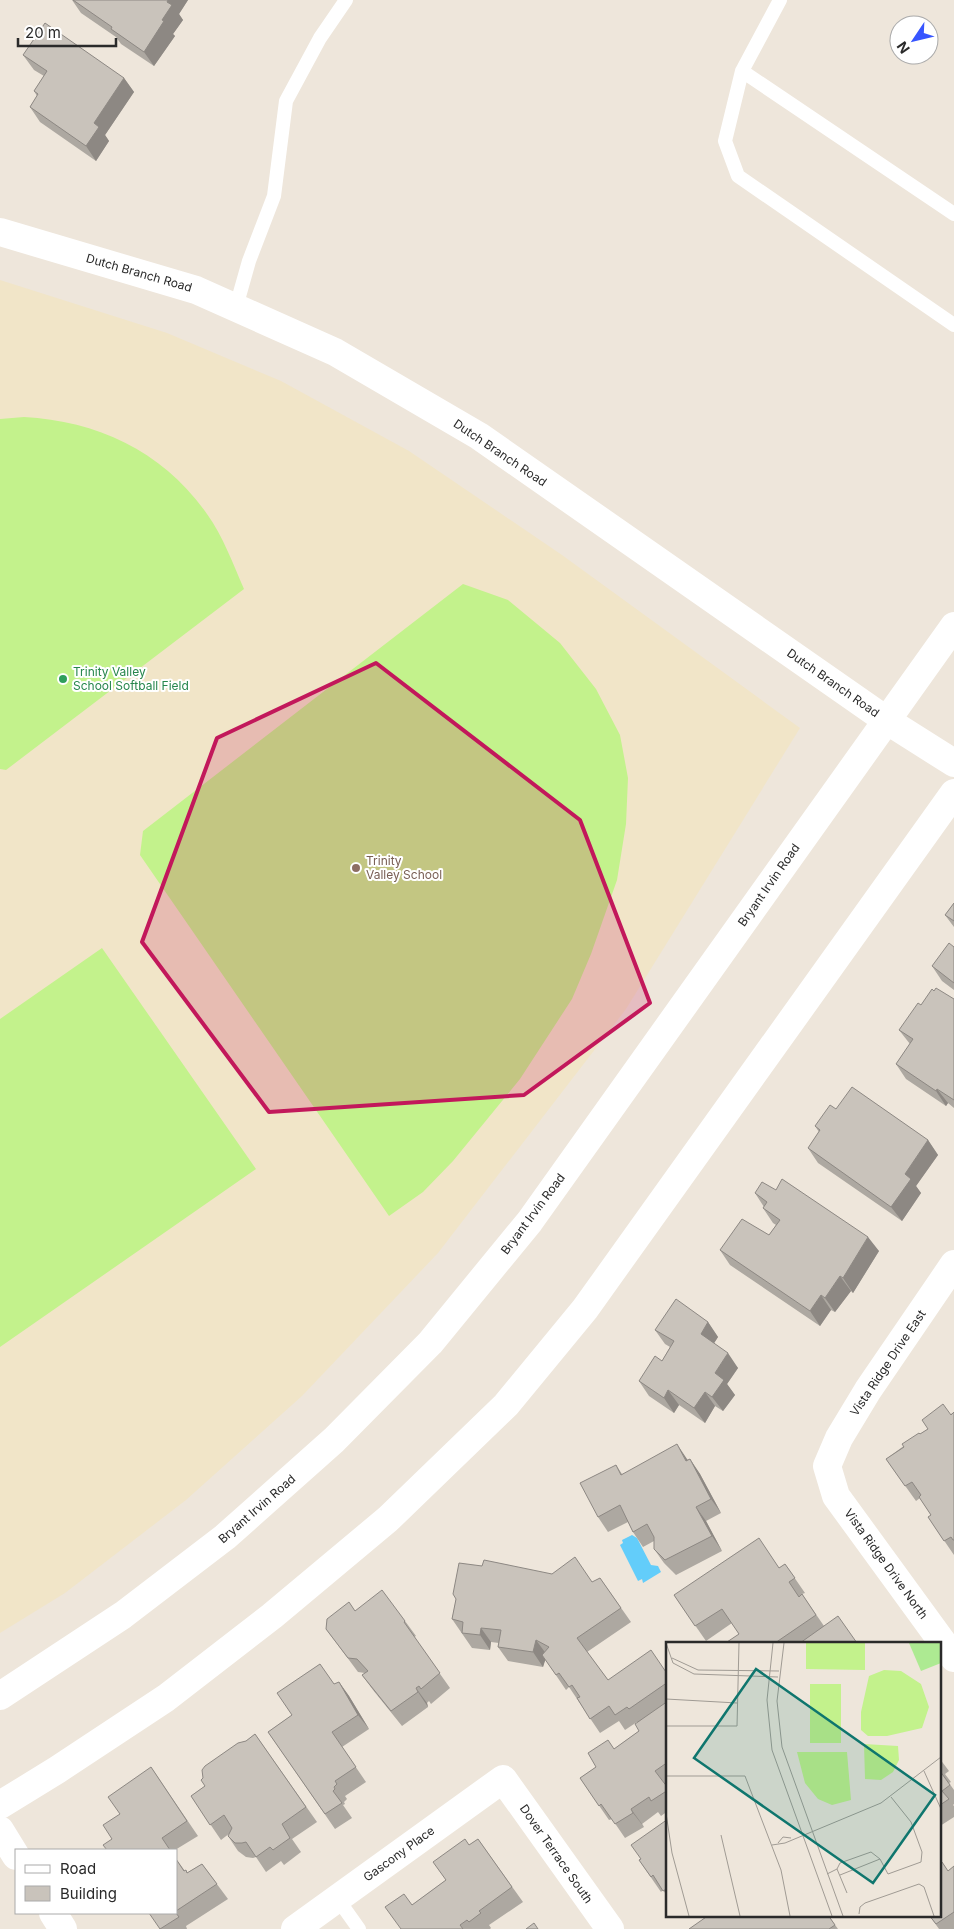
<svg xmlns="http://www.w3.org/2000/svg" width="954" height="1929" font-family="Inter,sans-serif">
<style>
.education{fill:#f1e5c8}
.pitch{fill:#c3f28c}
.water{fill:#63cdfa}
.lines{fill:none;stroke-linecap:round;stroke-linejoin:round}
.lane{stroke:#fff;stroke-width:14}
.street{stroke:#fff;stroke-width:28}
.secondary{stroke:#fff;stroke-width:28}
.wall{fill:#ada8a1}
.shaded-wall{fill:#8d8883}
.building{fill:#c9c3bb;stroke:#8d8883}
.marked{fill:#c2185b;fill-opacity:0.2;stroke:#c2185b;stroke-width:4;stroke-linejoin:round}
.leisure-dot{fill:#2e9e5b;stroke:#fff;stroke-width:2}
.education-dot{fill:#8d6e63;stroke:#fff;stroke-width:2}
.labels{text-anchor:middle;stroke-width:4;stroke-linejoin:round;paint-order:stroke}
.street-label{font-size:12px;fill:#2a2a2a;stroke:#fff}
.leisure-label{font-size:12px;fill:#27864d;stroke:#fff;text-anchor:start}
.education-label{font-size:12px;fill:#785e54;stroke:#fff;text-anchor:start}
.inset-road{fill:none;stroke:#a09b94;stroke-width:1}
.view{fill:#0f766e;fill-opacity:0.15;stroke:#0f766e;stroke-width:2.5}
.inset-edge{fill:none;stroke:#2a2a2a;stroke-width:2.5}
</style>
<rect width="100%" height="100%" fill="#eee6db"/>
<path class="education" d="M0,280L167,333L281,381L409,451L562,555L800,728L626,1009L438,1253L302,1396L186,1500L65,1593L0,1633Z"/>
<path class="pitch" d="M24,417C98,421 164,452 207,514C223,536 233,564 244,589L6,770L0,769V419Z
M463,584L508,600L560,643L596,689L620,735L628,778L626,824L617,880L591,954L572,999L520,1079L453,1161L423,1192L389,1216L140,855L143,831Z
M102,948L256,1169L0,1347V1019Z"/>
<path class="water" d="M632,1535L637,1538L651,1565L658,1566L661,1572L643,1583L642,1579L638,1581L620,1545L623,1543L622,1540Z"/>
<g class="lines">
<path class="lane" d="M780,0L742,71L725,141L738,176L954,325
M742,71L954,214
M236,307L249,261L274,196L286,101L320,38L346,0
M337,1898L359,1929"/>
<path class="street" d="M954,1264L868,1390L839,1438L827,1466L836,1496L954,1658
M0,1830L16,1856
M53,1913L63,1929
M295,1929L503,1779L610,1929"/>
<path class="secondary" d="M0,232L196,290L335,352L479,436L886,720L954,763
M0,1696L123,1615L225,1537L334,1440L430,1343L530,1221L954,626
M0,1805L57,1770L166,1698L272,1616L388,1519L506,1405L585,1309L954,793"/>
</g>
<path class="wall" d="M72,0H188L179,14L183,20L173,34L175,36L154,66L121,44L116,37L81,13Z
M23,55L124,78L134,92L105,135L109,141L96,161L40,122L30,107L37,96L34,91L44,76L34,70Z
M954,903V927L945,915Z
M954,947V990L942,981L932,966Z
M934,991L954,999V1108L948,1103L946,1106L906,1079L896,1064L910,1044L899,1030Z
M836,1109L928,1140L938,1155L916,1186L921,1193L902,1221L818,1163L808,1148L819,1132L815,1126Z
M755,1193L879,1251L853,1293L851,1291L835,1312L831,1310L820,1326L730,1265L720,1250L769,1235L776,1225L773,1223L763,1208L764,1207Z
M708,1322L718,1337L714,1343L738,1368L727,1384L735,1395L723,1411L715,1406L705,1423L679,1405L674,1413L649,1396L639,1381L662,1361L670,1347L665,1344L655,1330Z
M954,1412V1555L928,1517L931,1515L920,1498L916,1501L886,1459L920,1434Z
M690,1459L700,1474L721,1513L706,1521L722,1551L676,1575L664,1563L654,1549V1541L643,1547L633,1532L628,1522L608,1532L598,1517L616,1465L622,1474Z
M785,1564L805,1593L802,1594L824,1626L857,1643H728L739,1634L732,1623L706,1641L674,1595L779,1568Z
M600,1578L631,1622L587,1652L608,1680L668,1674V1784L666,1785L668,1788V1811L661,1816L658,1812L642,1824L644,1827L625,1838L612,1819L609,1820L580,1778L596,1767L614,1749L639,1731L637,1722L625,1730L619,1721L600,1733L569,1687L566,1690L545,1659L543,1667L508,1661L498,1647L499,1643L491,1642L490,1650L472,1648L452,1619L456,1599L593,1582Z
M355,1611L405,1621L416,1636L414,1637L450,1688L431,1704L429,1701L427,1703L428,1707L402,1726L373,1690L362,1675L365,1673L358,1672L326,1629Z
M339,1682L349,1696L369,1729L342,1747L366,1782L345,1796L347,1799L344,1802L345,1804L343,1805L352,1818L335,1829L268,1732Z
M255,1734L317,1822L292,1839L301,1852L284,1865L281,1861L266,1872L256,1857L253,1858L246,1857L238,1851L228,1836L230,1833L221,1840L191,1796L205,1786L246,1741Z
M940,1759L949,1771L945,1774L951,1782L949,1783L954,1790V1804L953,1805L954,1806V1817L940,1826Z
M151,1767L198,1836L175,1850H107L112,1839L120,1814Z
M668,1819V1897L663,1890L661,1892L639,1860L641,1859Z
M478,1839L523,1902L489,1925L491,1928L490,1929H401L412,1905L446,1880L469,1845Z
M176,1859L185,1871L187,1873L202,1864L228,1899L186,1926L187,1929H160L176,1913Z
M954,1866V1929H939L929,1915H940L948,1871Z
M828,1915L838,1929H689Z"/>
<path class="shaded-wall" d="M168,0H188L179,14L183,20L173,34L175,36L154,66L144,52L162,20L167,2Z
M124,78L134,92L105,135L109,141L96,161L86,146L94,123Z
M937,1089L948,1103L946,1106L936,1091Z
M928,1140L938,1155L916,1186L921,1193L902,1221L891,1207L905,1174Z
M868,1237L879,1251L853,1293L843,1278Z
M840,1276L851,1291L835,1312L825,1298Z
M821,1295L831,1310L820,1326L810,1311Z
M708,1322L718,1337L711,1348L701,1334Z
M728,1353L738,1368L727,1384L735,1395L723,1411L712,1397L715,1373Z
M668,1390L679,1405L674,1413L664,1398Z
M705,1392L715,1406L705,1423L694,1408Z
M677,1444L687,1459L696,1476L686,1461Z
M690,1459L700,1474L721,1513L711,1499Z
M696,1507L706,1521L722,1551L712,1536Z
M481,1628L491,1642L490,1650L480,1635Z
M536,1640L547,1655L543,1667L533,1652Z
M339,1682L349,1696L369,1729L358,1715Z
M416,1688L427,1703L428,1707L418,1692Z
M631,1809L642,1824L644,1827L633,1813Z"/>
<path class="building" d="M73,0H168L167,2L172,5L162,20L164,21L144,52L111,29L112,27Z
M45,23L124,78L94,123L99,127L86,146L30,107L38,94L34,91L47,71L23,55Z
M954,903V921L945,915Z
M949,943L954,947V983L932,966Z
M936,988L954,999V1100L937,1089L936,1091L896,1064L913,1039L899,1030L918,1003L921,1005L932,989L934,991Z
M852,1087L928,1140L905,1174L911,1179L891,1207L808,1148L820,1130L815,1126L830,1105L836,1109Z
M782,1179L868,1237L843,1278L840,1276L825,1298L821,1295L810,1311L720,1250L742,1219L769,1235L780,1220L763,1208L767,1202L755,1193L762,1182L776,1190Z
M676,1299L708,1322L701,1334L728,1353L715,1373L724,1380L712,1397L705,1392L694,1408L668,1390L664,1398L639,1381L655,1356L662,1361L674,1341L655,1330Z
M943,1404L951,1415L954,1412V1540H953L951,1537L944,1541L928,1517L931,1515L919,1497L921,1495L912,1482L905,1486L886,1459L904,1447L902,1444L919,1433L920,1434L928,1429L922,1420Z
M677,1444L686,1461L690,1459L711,1499L696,1507L712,1536L665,1560L654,1549V1537L647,1524L633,1532L620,1505L598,1517L580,1483L616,1465L621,1475Z
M759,1538L779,1568L785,1564L795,1578L789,1582L799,1597L802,1594L816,1615L775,1643H728L727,1642L739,1634L722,1609L695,1626L674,1595Z
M575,1557L592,1582L600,1578L621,1608L577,1638L608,1680L651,1650L668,1675V1682L629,1709L627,1707L615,1715L609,1706L590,1719L577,1698L580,1697L572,1685L569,1687L559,1673L556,1675L542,1655L549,1647L536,1640L533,1652L498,1647L501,1630L481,1628L480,1635L462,1633L463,1622L452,1619L456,1599L453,1594L459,1563L482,1566L484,1560L552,1574Z
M382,1590L405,1621L404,1622L440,1673L421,1689L419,1686L416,1688L418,1692L391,1711L362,1675L368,1671L357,1659L348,1658L326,1629L327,1619L349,1602L355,1611Z
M838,1616L857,1643H800Z
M320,1664L334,1684L339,1682L358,1715L332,1732L356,1767L335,1781L337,1784L334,1787L335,1789L333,1791L342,1803L325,1814L268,1732L292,1715L277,1693Z
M668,1701V1762L655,1771L668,1788V1790L651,1801L649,1797L631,1809L633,1813L615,1824L601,1804L599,1806L580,1778L596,1767L588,1753L608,1740L614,1749L639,1731L635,1724Z
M255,1734L306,1807L282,1824L290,1838L273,1850L270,1847L256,1857L246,1842L242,1843H235L228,1836L232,1828L224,1815L210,1825L191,1796L205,1786L201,1780L203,1778L202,1770L205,1766L238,1743L246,1741Z
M151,1767L187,1821L162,1838L170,1850H107L103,1845L112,1839L103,1825L120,1814L108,1797Z
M940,1771L950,1785L942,1791L949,1799L940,1805Z
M668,1819V1888L663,1891L653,1875L651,1877L639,1860L641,1859L631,1845Z
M465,1839L469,1845L478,1839L512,1887L479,1911L481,1913L469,1922L467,1920L460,1925L463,1929H401L385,1907L404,1894L412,1905L446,1880L433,1862Z
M176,1859L184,1871L186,1870L187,1873L202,1864L217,1884L176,1911Z
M942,1862L948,1871L954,1866V1912L936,1924L929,1915H940V1863Z
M149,1913H176L179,1917L160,1929Z
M709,1915H828L835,1925L829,1929H689Z
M534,1923L538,1929H526Z"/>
<path class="marked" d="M376,663L580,820L650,1003L524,1095L269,1112L142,942L217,738Z"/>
<circle class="leisure-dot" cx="63" cy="679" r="5"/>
<circle class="education-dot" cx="356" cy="868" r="5"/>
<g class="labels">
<g class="street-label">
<text transform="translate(139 273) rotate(16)" y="4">Dutch Branch Road</text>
<text transform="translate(500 453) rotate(34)" y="4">Dutch Branch Road</text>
<text transform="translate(833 683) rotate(35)" y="4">Dutch Branch Road</text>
<text transform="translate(769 885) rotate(-55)" y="4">Bryant Irvin Road</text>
<text transform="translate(533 1214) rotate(-53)" y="4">Bryant Irvin Road</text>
<text transform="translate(888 1363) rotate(-56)" y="4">Vista Ridge Drive East</text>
<text transform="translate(257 1509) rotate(-41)" y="4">Bryant Irvin Road</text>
<text transform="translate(886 1564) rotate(54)" y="4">Vista Ridge Drive North</text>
<text transform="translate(399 1854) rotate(-36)" y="4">Gascony Place</text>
<text transform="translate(556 1854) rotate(55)" y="4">Dover Terrace South</text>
</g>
<g class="leisure-label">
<text x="73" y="676">Trinity Valley<tspan x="73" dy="14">School Softball Field</tspan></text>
</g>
<g class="education-label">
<text x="366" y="865">Trinity<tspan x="366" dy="14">Valley School</tspan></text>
</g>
</g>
<g transform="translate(666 1642)">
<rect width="275" height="275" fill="#eee6db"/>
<path d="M243,1H275V21L255,29Z" fill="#adea92"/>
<path d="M140,1H199V28L140,27ZM218,28L235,29L255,42L263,65L256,86L221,94H202L195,88V70L203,34ZM144,42H175V101H144ZM198,102L232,104L233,118L227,130L215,138L199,137ZM131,110H181L185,158L166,163L152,157L139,141Z" fill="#c3f28c"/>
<path class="inset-road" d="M0,1L7,21L28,32L112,35M107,1L101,58L106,108L166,274M118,1L111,59L116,105L177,274M6,16L32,28L113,29M0,57L71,61M0,84H71L73,1M258,129L275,167M0,134H79L115,228L124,274M0,171L6,211L23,274M55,193L74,274M112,201L117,195L125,196M106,203L119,201L215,161L275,115M171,227L174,221L205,210L214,217L222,232L255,220L256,210L245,180L225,155M161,232L171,227L181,251M174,233L214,217M193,272L194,265L199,261L253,242L258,245L268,274"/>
<path class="view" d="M90,27L269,153L207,241L28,116Z"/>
<rect width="275" height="275" class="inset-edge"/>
</g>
<rect x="15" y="1849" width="162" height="65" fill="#ffffff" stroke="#aaaaaa"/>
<rect x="25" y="1865" width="25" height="8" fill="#ffffff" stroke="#aaaaaa"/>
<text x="60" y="1874" font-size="15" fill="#2a2a2a">Road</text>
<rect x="25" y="1886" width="25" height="15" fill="#c9c3bb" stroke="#aaaaaa"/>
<text x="60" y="1899" font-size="15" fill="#2a2a2a">Building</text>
<g transform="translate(914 40) rotate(235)"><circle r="24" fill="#ffffff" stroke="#aaaaaa"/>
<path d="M0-4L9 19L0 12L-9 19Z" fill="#3755ff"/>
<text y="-8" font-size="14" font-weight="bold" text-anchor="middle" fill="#2a2a2a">N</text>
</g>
<path d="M18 38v8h98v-8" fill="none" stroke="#2a2a2a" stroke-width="2.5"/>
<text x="25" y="38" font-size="15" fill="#2a2a2a" stroke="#ffffff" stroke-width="4" paint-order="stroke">20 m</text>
</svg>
